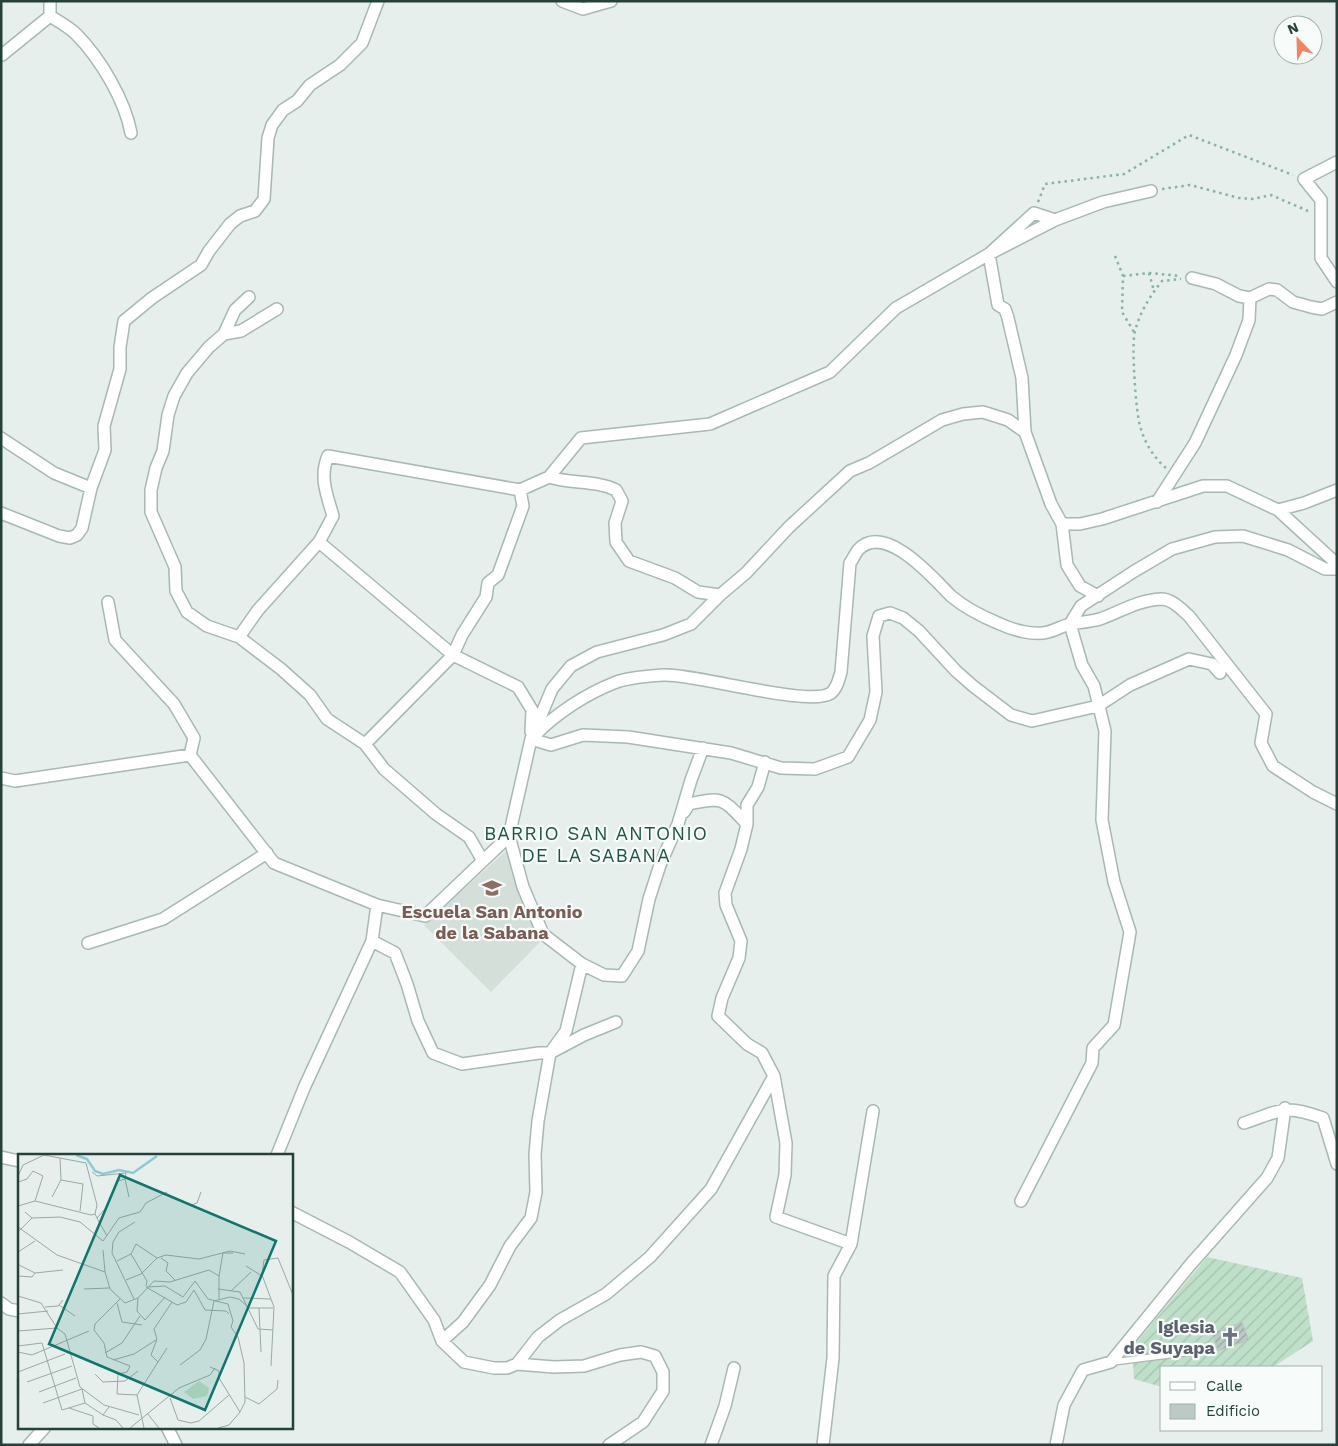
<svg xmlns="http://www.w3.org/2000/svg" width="1338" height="1446" font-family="'Work Sans',sans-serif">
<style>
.built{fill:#d4dfda}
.garden{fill:url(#garden-furrows);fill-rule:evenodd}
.building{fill:url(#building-hatch);stroke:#b8c9c2}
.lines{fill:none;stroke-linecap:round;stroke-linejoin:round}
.service-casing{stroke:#a8b8b2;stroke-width:8}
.minor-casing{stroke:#a8b8b2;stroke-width:14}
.path{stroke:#86b3a5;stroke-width:2.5;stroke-dasharray:2.5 4;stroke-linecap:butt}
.service{stroke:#fff;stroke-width:5.5}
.minor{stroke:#fff;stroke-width:11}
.labels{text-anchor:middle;stroke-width:4.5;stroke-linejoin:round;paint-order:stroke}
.education-label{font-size:18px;font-weight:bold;fill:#785e54;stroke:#f7fbf9}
.worship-label{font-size:18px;font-weight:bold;fill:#5b616d;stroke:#f7fbf9;text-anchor:end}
.neighbourhood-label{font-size:19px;letter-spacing:1px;fill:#1f5548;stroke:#f7fbf9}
.inset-river{fill:none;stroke:#8ec9d4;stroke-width:2.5}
.inset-road{fill:none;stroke:#98aaa4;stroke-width:1}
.view{fill:#0f766e;fill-opacity:0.15;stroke:#0f766e;stroke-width:2.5}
.inset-edge{fill:none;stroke:#24423a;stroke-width:2.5}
</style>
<defs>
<pattern id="garden-furrows" width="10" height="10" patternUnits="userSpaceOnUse" patternTransform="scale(1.25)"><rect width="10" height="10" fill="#bfe0c8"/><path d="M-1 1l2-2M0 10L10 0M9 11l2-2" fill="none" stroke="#a4c1ad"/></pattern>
<pattern id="building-hatch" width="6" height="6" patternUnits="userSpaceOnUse" patternTransform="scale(1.25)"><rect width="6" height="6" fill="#bbcac4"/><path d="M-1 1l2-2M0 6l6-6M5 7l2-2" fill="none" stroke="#98a6a0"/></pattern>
</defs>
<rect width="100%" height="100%" fill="#e6efeb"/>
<path class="built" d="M506,851L540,942L491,992L424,925Z"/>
<path class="garden" d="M1207,1257L1302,1278L1313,1341L1273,1367H1162V1387L1134,1379L1132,1348ZM1242,1322L1248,1340L1218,1351L1212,1333Z"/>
<path class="building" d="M1242,1322L1249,1340L1218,1351L1212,1333Z"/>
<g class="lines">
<defs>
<path id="service" d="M1113,1362L1192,1352"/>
<path id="minor" d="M562,1L583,9L611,1
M50,16C58,21 69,27 76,34C100,58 125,100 131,133
M2,55L50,16V1
M1337,162L1304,179L1321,200V258L1337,282
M1192,278L1216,284L1239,296L1250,298L1269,289L1277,290L1293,302L1311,307L1322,309L1337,302
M249,297L235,310L224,334L209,347L187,373L174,396L168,415L163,451L156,468L151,490V512L175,567L176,591L187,612L207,626L239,637L281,669L310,695L327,719L365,744L384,769L436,814L469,837L483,861
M224,334L241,331L277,309
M1025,432L1022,378L1008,318L1005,309L998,305L989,254L1055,220
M1,438L54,473L91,488
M549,477C571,484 596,480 616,490L622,501L615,523L616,542L629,561L675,578L698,592L720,595
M1157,502L1195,443L1236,355L1249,320L1250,298
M1278,510L1304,503L1337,490
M1,513L59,536L70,538L77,535L82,528L91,488L105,450L104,426L120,369V347L124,321L152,298L201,265L209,251L230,224L240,216L255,211L264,199L268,138L272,125L283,110L297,101L310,85L340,65L362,43L378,1
M1062,524H1080L1102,519L1203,486H1227L1278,510L1337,564
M108,602L115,640L174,704L194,738L190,755
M1070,624L1081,606L1133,572L1172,549L1215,537L1243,536L1288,550L1325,569H1337
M239,637L258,610L319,542
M531,732L532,710L518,687L453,655L319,542L333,516C327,495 319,477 328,456L520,490L549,477L581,438L710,424L830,372L896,308L989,254L1034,213L1055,220L1103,202L1151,191
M536,734C557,713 586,694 614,683C628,677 649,676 663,675C694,673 810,708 831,693C837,688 839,679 841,672L850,563C853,559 855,554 858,550C885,521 934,579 951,596C965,608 983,617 1000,624C1013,630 1034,636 1048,632C1056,630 1062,626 1070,624C1079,622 1090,622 1100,619C1120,612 1138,600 1161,599C1172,599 1181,609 1189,616L1266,714L1261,743L1273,766L1313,792L1337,804
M531,739L551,745L583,735L628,737L731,753L781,768L815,769L848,757L870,720L876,692L873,636L879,616L890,613L903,618L919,631L956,671L973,686L1011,715L1032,721L1098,706L1130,685L1189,659L1212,664L1220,673
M365,744L453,655L462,635L486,597L488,583L498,575L523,506L520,490
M765,762L758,787L747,805V824L741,849L725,893L726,905L741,941L739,958L722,998L718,1016L747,1044L762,1053L774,1076L786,1143L785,1175L776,1217L851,1244
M1,778L15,781L190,755L274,863L377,905L425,916L509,836L531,739L552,689L571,666L597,652L663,635L691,624L720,595L746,573L789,527L850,471L869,463L942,420L963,414L983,412L1008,420L1025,432L1051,504L1062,524L1067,565L1080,586L1098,596
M684,812L689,804C724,796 723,799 747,824
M509,836L523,887L543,934L582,964L604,975L622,976L638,951L649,899L660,865L678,824L691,780L703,748
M372,941L395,953L407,984L418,1021L433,1053L462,1064L539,1053H550L584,1035L616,1022
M88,943L163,919L267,853
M1244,1123C1282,1110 1284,1104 1323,1118L1337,1164
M277,1155L304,1088L372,941L377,905
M1,1157L19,1161
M1021,1201L1092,1063L1093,1048L1114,1025L1130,932L1114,882L1102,820L1105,731L1094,686L1082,665L1070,624
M291,1212L349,1242L400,1272L434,1320L442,1341L464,1362L494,1368H507L517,1364L554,1367L584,1366L620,1355L641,1352L655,1356L663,1372V1391L643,1422L609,1445
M1,1303L9,1309L19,1311
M442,1341L463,1322L490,1285L510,1246L531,1218L536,1192L535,1154L538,1121L550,1053L566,1031L582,964
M517,1364L538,1337L560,1320L606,1294L650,1257L711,1189L774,1076
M167,1427L176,1445
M29,1445L45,1427
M711,1445L725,1406L734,1368
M823,1445L833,1358L834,1276L851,1244L873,1111
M1056,1445L1064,1405L1083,1370L1111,1362L1190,1265L1267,1178L1278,1158L1285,1108"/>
</defs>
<use href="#service" class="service-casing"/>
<use href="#minor" class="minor-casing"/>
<path class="path" d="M1162,189L1190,185L1239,198L1253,199L1271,195L1308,211
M1038,202L1045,184L1124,174L1189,135L1293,175
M1115,256L1123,276L1122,312L1134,332
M1149,273L1154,291
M1123,276L1149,273L1181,276
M1166,468C1153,457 1145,443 1140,426C1136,413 1131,344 1135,331C1140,312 1150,296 1162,281L1181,279"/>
<use href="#service" class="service"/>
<use href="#minor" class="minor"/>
</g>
<defs>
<symbol id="school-bare" viewBox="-9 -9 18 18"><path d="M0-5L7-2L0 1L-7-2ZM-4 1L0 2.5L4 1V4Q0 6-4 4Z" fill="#8d6e63" stroke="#f7fbf9" stroke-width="2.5" paint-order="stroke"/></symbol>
<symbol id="church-bare" viewBox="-9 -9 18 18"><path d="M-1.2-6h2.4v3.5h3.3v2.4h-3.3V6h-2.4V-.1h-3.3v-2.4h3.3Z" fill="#6b7280" stroke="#f7fbf9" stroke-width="2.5" paint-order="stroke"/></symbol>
</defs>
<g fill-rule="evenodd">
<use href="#school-bare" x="478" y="874" width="28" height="28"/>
<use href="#church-bare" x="1216" y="1323" width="28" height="28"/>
</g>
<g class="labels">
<g class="education-label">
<text x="492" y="918">Escuela San Antonio<tspan x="492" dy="21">de la Sabana</tspan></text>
</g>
<g class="worship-label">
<text x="1215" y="1333">Iglesia<tspan x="1215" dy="21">de Suyapa</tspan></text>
</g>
<g class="neighbourhood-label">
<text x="596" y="840">BARRIO SAN ANTONIO<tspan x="596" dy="22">DE LA SABANA</tspan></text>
</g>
</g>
<g transform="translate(18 1154)">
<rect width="275" height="275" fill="#e6efeb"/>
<path d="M181,227L191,234L189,242L175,245L166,238Z" fill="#bfe0c8"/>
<path class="inset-river" d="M58,1L69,5L77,17L85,20L101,16L115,19L139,2M0,224V245"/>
<path class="inset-road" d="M74,18L79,22L108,19L107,25L100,27M0,22L5,11L26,1L68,9L79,51L77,60L73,61L17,47L0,52M107,25L111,43M43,26L65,30L62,57M0,28L9,25L15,17L25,22L17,47M147,39L173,51L179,49L183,38M34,43L43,26L42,4M7,58L14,64L42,63L62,68L85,87L101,64L122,58L128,49L149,38M77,60L79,64L87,55M79,64L89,82M0,73L39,101L87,118L92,135L107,149L120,144L136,127L152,128L191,116L201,122V145M0,78L14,64M85,96L87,118M0,98L17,87M143,104L150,109L148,117L157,126M99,107L113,100M1,111L17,119L45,116M228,112L244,122M0,122L14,123L17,119M201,122L205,99H215M108,126L123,120L139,104M128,132L129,127L113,100L118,90L139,104L148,101L181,105L212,97L227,100M128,133L159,151L168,148L176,136L187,156L208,157L211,160M129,133L147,132L165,143L177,127L190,145L210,150L215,167L213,173L220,183L226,209L227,248L222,258M66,135L91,134M200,135L222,138L240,175M213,137L233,118M0,142L23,149L39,174L47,180L62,233L86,251L121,261M120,144L119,157L127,166L147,143M226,144L253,145M102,145L77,170L76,176L86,189L89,203L112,212L109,218L100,220L99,240L119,241M116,145L94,99L95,88L101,78L117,68M196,147L212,143L221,145L231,154H255M99,149L104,168L124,171M41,151L57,162M27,153L40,152L45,146M241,154L243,198M0,160L30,157M240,175L255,176M0,177L39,174M0,192L24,189L44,256L67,249L85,261L91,253M0,198L14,201L71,177M87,199L104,189L122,162M95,206L116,200L138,186M140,208L133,201L139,185L136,175L154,148M162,211L182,196L188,185L196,147M253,212L256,153L244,121L246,106L260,104L275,141M192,213L201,217V224L222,258L211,271L200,274M0,218L47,200M77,220L85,228L107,227L120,217M9,228L54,212M21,238L58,224M227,243L241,250L259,235L260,226M152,244L160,266L173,269L181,267L211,241M25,249L64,235L67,249M51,254L75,262V270L81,274M129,259L141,274M85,261L98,266L105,274M112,274L161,234L192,221L197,214M126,274L119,241L149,194"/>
<path class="view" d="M102,21L258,87L187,256L31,190Z"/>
<rect width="275" height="275" class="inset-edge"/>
</g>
<rect width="1338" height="1446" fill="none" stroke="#24423a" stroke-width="5"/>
<rect x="1160" y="1366" width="162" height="65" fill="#f7fbf9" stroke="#a3b1ad"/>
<rect x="1170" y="1382" width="25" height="8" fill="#ffffff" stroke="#a3b1ad"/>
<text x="1206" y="1391" font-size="15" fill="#24423a">Calle</text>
<rect x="1170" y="1404" width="25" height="15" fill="#bbcac4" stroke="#a3b1ad"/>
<text x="1206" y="1416" font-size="15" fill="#24423a">Edificio</text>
<g transform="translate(1298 40) rotate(337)"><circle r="24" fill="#f7fbf9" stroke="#a3b1ad"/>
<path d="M0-4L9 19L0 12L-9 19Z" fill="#f4845f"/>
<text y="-8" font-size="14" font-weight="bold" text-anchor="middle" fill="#24423a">N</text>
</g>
</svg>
